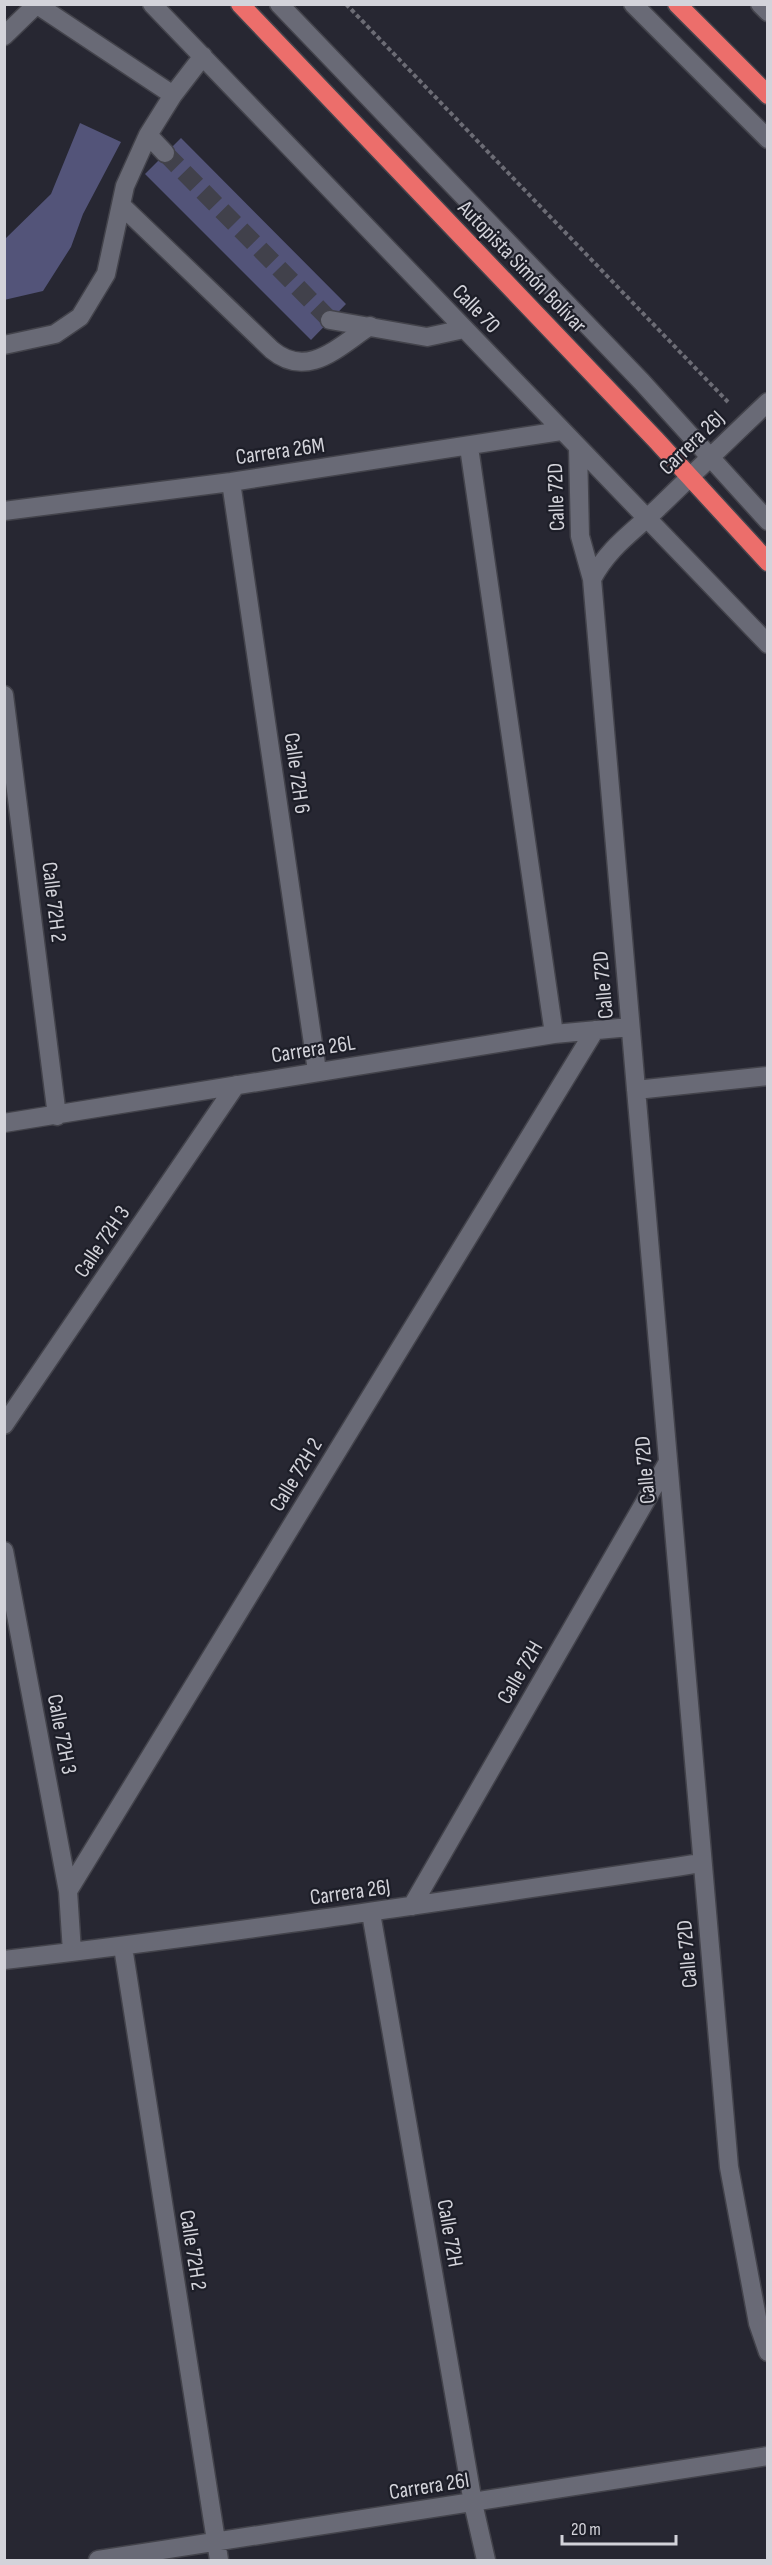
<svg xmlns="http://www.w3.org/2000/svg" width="772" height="2565" font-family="'Sofia Sans Condensed',sans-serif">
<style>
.building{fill:#535479}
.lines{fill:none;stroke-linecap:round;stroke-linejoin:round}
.minor-tunnel{stroke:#41414b;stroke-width:18;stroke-dasharray:18 9;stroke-linecap:butt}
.minor-casing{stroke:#43434b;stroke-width:21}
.highway-casing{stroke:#43434b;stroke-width:21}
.path{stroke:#6c6c75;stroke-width:4;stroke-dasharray:4.5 3;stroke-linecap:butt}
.minor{stroke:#696a76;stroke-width:18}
.highway{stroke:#ec6e6b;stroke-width:18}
.labels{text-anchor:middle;stroke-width:4.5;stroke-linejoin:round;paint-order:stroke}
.street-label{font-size:22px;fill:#d3d3da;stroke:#1d1e28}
</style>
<rect width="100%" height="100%" fill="#272732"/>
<path class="building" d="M80,123L121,142L83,214L71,247L43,291L4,300V240L51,194Z
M181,138L346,304L311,340L145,174Z"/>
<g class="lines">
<path class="minor-tunnel" d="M165,153L330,320"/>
<defs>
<path id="minor" d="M36,4L173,95L203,56
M152,4L768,644
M279,4L642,382L768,521
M633,4L768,139
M760,4L768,12
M4,36L36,5
M165,153L148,135L173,95
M121,205L272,350C308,380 339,346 370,326
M330,320L427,337L464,329
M4,345L55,334L80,317L106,274L125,186L148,135
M469,447L554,1034
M578,448L580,536L592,579L729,2167L758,2323L768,2352
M231,482L317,1071
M4,511L231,482L561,431
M592,579C609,547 632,533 658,508C694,473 731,437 768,402
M4,695L57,1116
M636,1090L768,1076
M4,1123L554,1034L630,1027
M4,1425L236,1085
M4,1551L68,1891
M412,1906L668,1462
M371,1913L473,2503L486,2560
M123,1947L219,2560
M72,1952L68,1891L595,1030
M4,1960C238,1933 470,1897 702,1863
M98,2560L768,2456"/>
<path id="highway" d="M240,4L656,440L768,562
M677,4L768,95"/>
</defs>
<use href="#minor" class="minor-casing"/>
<use href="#highway" class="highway-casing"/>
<path class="path" d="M346,4L728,402"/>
<use href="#minor" class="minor"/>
<use href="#highway" class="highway"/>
</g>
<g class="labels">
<g class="street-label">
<text transform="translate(523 266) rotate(46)" y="8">Autopista Simón Bolívar</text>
<text transform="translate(477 308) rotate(46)" y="8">Calle 70</text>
<text transform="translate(691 442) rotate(-44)" y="8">Carrera 26J</text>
<text transform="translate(280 450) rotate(-8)" y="8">Carrera 26M</text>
<text transform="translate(555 497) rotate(-92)" y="8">Calle 72D</text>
<text transform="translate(298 773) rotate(82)" y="8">Calle 72H 6</text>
<text transform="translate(55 902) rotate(83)" y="8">Calle 72H 2</text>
<text transform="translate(602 985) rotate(-95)" y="8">Calle 72D</text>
<text transform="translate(313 1048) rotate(-9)" y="8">Carrera 26L</text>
<text transform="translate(101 1241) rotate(-56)" y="8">Calle 72H 3</text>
<text transform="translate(644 1470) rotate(-95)" y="8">Calle 72D</text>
<text transform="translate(295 1474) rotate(-59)" y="8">Calle 72H 2</text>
<text transform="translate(519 1672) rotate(-60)" y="8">Calle 72H</text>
<text transform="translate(63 1734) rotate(79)" y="8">Calle 72H 3</text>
<text transform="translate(350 1891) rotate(-8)" y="8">Carrera 26J</text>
<text transform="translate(686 1954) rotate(-95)" y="8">Calle 72D</text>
<text transform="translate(451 2233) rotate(80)" y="8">Calle 72H</text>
<text transform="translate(194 2250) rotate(81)" y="8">Calle 72H 2</text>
<text transform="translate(429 2485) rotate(-9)" y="8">Carrera 26I</text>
</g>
</g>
<rect width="772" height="2565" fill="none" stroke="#d3d3da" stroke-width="12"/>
<path d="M562 2535v9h114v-9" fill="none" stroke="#d3d3da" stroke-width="3"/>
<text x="571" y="2535" font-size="18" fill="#d3d3da" stroke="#1d1e28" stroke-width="4.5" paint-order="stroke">20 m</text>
</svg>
